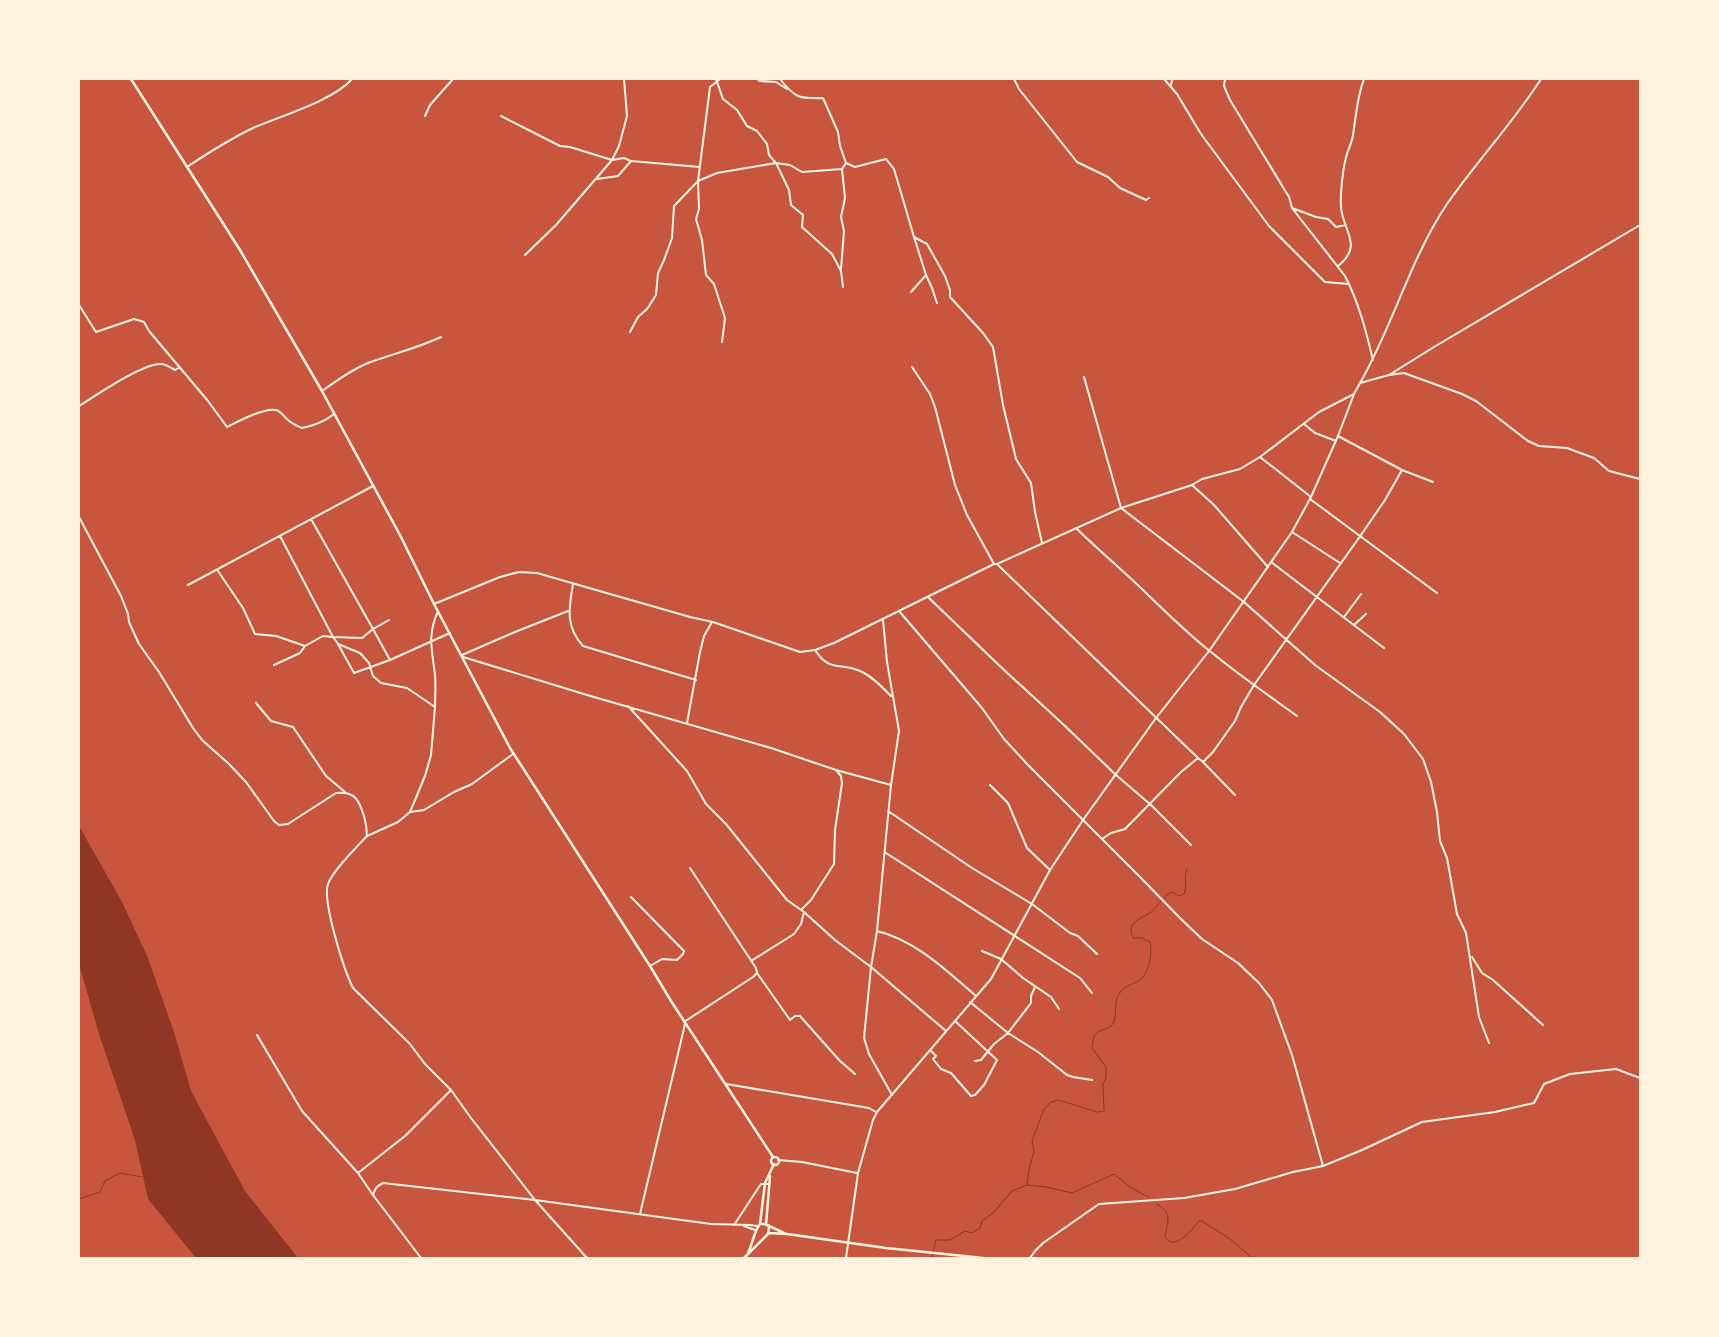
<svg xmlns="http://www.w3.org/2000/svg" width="1719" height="1337" font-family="Inter,sans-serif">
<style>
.water{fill:#8f3625}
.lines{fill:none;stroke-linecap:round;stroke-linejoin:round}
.stream{stroke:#8f3625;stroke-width:1}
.minor{stroke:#fff3e0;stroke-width:2}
.tertiary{stroke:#fff3e0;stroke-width:2}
.primary{stroke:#fff3e0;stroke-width:2.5}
</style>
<rect width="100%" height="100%" fill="#c8553d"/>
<path class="water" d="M79,826L122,902L148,958L175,1035L191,1091L245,1191L298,1258H196L148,1199L135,1140L99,1034L79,964Z"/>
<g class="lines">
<path class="stream" d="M1027,1185L1046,1187L1072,1193L1114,1174L1130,1187L1150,1198
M79,1199L100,1192L105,1181L120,1173L142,1177
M1156,1204C1174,1213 1167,1222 1165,1237C1175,1252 1191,1230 1199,1221H1202L1230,1239L1252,1258
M932,1258L936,1240H950L965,1231L972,1233L980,1228L982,1221L994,1212L1012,1191L1027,1185L1029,1169L1034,1152L1032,1141L1044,1109L1051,1102L1059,1100L1097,1112L1104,1111L1103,1084L1106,1078V1067L1092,1048C1093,1039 1093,1033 1102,1030C1105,1029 1108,1028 1110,1027C1119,1020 1113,1002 1119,994C1125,984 1134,985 1141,979C1149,972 1153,951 1150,942L1142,938H1133C1132,934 1130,931 1132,926C1136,919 1142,918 1148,914C1158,909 1160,897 1172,892L1179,896L1184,894C1188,885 1183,878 1187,869"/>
<path class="minor" d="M716,79L723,99L737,110L747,126L757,131L767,144L769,155L776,163L789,190L791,205L803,215L802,227L832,254L841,271L843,287
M720,79L710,87L698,181L699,209L696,219L702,240L706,275L714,284L725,318L722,342
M757,79L760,81L776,82L787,89
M780,79C795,98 799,99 823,98L838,132L840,146L846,163L855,167L886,159L894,169L914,237L927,244L945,276L950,290V297L983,333L993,347L1003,405L1016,459L1031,483L1035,512L1042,543
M1014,79L1019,89L1077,162L1108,177L1120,188L1146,200L1149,198
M1164,79L1177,94L1201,134L1269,226L1325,282L1349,284
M1225,79L1224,86L1230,100L1289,197L1292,208L1345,276C1359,303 1366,331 1373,360
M1171,86L1172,79
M425,116L430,105L453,79
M501,116L560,146L570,147L612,160L624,158L631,161L700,167
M187,167C208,153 230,139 253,128C280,116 333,101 352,79
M597,179L618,176L631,161
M1292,208L1316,217L1328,219L1336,227L1346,225
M525,255L556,225L612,160L619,146L627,116L624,79
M1338,266C1364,245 1343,232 1341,207C1340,193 1343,167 1347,154C1349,148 1352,142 1353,135C1356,116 1357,97 1364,79
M841,269L844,231L841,217L845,198L842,169L846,163
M926,275L932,288L937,303
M911,292L926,275L914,237
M79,305L96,332L134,319L144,322L149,331L208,401L227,427C237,422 264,407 276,410C281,411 284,417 288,420C292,424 298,426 302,428C315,425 324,422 334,414
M630,332L638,317L647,309L656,295L658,273L664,260L672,238L674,206L698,181L717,173L776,163L790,165L802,172L842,169
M912,367L930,394L935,407L955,485L967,515L994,564
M1389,375L1404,373L1462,394L1476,401L1528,441L1539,446L1567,448L1594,458L1609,471L1640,479
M1084,377L1121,508L1244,602L1315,665L1380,712L1404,734L1423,759L1431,782L1437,812L1440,841L1447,858L1457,914L1466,933L1479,1017L1489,1043
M1360,383C1393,326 1410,259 1447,204C1477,161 1513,123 1541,79
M322,391C336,381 351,370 368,363C392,354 418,348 441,337
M79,406C97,395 143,363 161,364C166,364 171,368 175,370L180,367
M1304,424L1315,433L1336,441
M1338,436L1402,470L1433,482
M1260,457L1311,497
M1192,485L1214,505L1268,567
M1310,499L1437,593
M1076,528C1099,551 1124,571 1146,593C1167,613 1188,634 1211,652C1239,675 1268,695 1297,716
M1292,532L1340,563
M280,536L333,637L362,638L373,629L311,519
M1271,562L1384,648
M997,564L1198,758
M218,571L243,608L255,634L276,636L305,646L323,636L333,637L338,644L360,653L369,663L373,676L381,683L407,688L435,707L431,755L425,776L410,812L398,822L367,836
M573,584C569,608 565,626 583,646L696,680
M188,585L373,486
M929,598L1003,669L1064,725L1116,775L1151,805L1191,845
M899,611L982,708L1004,739L1029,766L1140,877L1181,919L1202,939L1238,963L1259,983L1272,1000L1292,1055L1323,1166
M1344,617L1361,594
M389,620L373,629L390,660
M883,620L887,662L899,731L891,785L877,931L871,967L864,1038L869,1054L892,1095
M1354,625L1366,614
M338,644L354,673L390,660L450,633
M815,650C830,673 840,662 860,671C872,676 882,687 891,696
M462,655L515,632L568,611
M463,657L587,695L771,748L836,770L891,785
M274,665L300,653L305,646
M256,703L271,721L293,727L326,776L345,792
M628,706L687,771L706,804L726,824L787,900L804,912L835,940L871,967L946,1031
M435,707C435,696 436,685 435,675C432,649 427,636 438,611
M687,723L700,652L704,636L712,622
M1203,762L1235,795
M990,785L1008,803L1027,848L1050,870
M888,811L972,868L1032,904L1070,933L1078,936L1097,954
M410,812L424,810L454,792L472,784L513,754
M1102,839L1111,833L1125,829L1181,772L1198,758L1203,762L1213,752L1235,721L1241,707L1254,685L1361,535L1385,500L1402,470
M886,853L1080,978L1092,993
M631,897L684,951L683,954L677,960L662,959L650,966
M801,910L811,900L834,864L835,830L842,783L841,776L836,770
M877,931C915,940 947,971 976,996
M982,951L1001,959L1023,978L1051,997L1059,1009
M1472,957L1482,973L1493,980L1543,1025
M751,961L794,934L801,924L804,912
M757,973L790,1020L795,1016H800L840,1061L855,1074
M970,1002L1008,1033L1038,1052L1067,1075L1073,1077L1092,1080
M684,1022L753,977L757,973L756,968L690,868
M257,1035L302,1111L358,1173L373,1195
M930,1050L936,1056L933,1059L941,1069L951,1073L971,1096L975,1095L984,1085L997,1060L955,1021
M975,1061L981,1060L994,1044L1008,1033L1031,1003V996L1035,987
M726,1084L869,1108L876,1112
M1534,1103L1544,1084L1570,1074L1616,1069L1640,1078
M358,1173L405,1136L451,1090
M640,1214L685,1024
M734,1225L761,1184H769"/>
<path class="tertiary" d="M79,517L121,596L128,614L129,622L139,644L159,672L193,728L202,740L229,764L246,782L274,821L279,825L288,824L336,793C355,791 359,800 364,816C366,823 367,829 367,836C356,848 333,870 328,884C322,901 344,970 353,988L410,1044L425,1064L451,1090L471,1118L535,1200L587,1258
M434,604L500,577L519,572L537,573L690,617L713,622L800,652L815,650L834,643L994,564H997L1121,508L1192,485L1202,479L1240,469L1260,457L1319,412L1354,394
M778,1160L802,1162L857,1173
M744,1226L755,1230
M421,1258L373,1195C375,1188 377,1186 383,1183L535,1200L711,1224L750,1225L757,1226
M846,1258L858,1173L873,1120L877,1112L991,979L1050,870L1083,820L1156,718L1209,651L1292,532L1311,497L1338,436L1354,394L1360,383L1389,375L1434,347L1640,225
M1030,1258L1035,1251L1043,1243L1099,1204L1184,1198L1235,1189L1293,1172L1323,1166L1362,1150L1422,1122L1495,1112L1534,1103"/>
<path class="primary" d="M131,79L240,250L322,391L401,537L434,604L510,748L650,966L671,1001L773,1157
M771 1161a4 4 0 1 1 8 0a4 4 0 1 1-8 0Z
M760,1224L765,1183L774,1164
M766,1225L770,1176
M768,1233L787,1234L886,1248L983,1258
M748,1253C752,1245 755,1229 760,1224H765L786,1234
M744,1258L768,1234L769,1227"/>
</g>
<rect width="1719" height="1337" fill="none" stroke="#fff3e0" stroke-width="160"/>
</svg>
